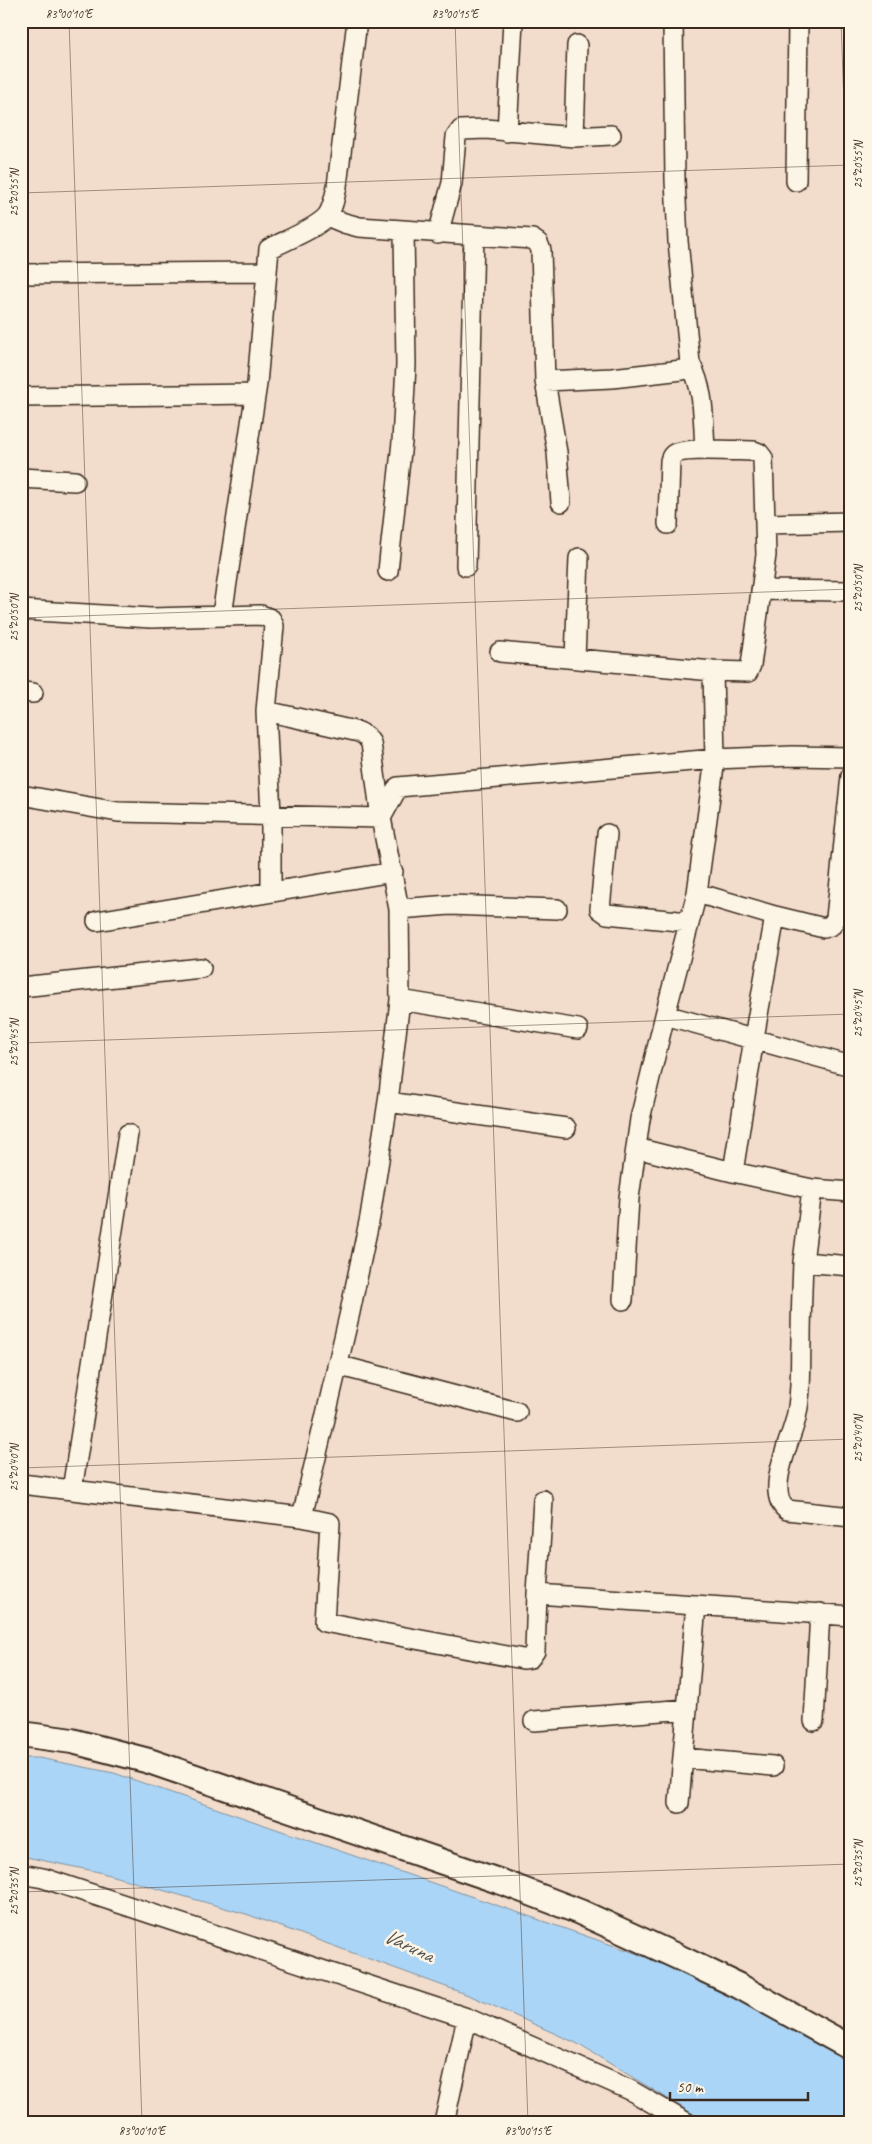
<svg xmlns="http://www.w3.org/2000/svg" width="872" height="2144" font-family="Caveat,sans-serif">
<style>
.water{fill:#abd5f6;stroke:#7e91a0}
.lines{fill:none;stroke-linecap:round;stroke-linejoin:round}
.minor-casing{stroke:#3b2a1e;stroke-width:22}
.tertiary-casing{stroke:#3b2a1e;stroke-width:28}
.minor{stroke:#fcf5e5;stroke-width:19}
.tertiary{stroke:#fcf5e5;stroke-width:24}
.ticks{fill:none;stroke:#3b2a1e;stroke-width:1;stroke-opacity:0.45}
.labels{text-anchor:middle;stroke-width:5;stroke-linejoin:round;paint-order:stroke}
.water-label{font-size:21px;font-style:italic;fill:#575554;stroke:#fcf5e5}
.neatline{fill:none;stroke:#3b2a1e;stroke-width:2}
.ticks-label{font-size:12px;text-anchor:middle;fill:#3b2a1e}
</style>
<rect width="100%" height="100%" fill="#f2ddcc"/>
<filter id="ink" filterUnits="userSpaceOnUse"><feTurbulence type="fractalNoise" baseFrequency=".02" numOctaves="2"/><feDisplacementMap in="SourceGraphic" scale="10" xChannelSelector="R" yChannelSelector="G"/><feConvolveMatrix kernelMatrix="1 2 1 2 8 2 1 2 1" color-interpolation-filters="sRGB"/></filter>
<g filter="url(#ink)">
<path class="water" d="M21,1758H39L114,1773L693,1973L851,2058V2123H708L576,2043L471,1996L246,1914L99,1872L21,1856Z"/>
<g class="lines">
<defs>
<path id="minor" d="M507,132L513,21
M574,137L577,45
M796,181L798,21
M327,216L344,223L359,227L532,239L538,243L541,250L545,381L557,452L561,502
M438,234L452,183L456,137L461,130L486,129L574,137L611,135
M21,274L265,272
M690,363C705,390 703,420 705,450
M545,381L612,378L682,370L688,368L690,363L678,241L675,180L673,21
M21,397L255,394
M21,478L75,481
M765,524L851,522
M466,566L474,236
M388,571L402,442L406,365L404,231
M761,590L849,591
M21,610L151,618L261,615L271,619L274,626L266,711L271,815V892
M222,615L257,384L269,249C284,241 316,229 327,216C333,208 335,196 337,186L357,21
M500,652L713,671L748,672L751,665L766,555L763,458L759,453L754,451C739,451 685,447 674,454C671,456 671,457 670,461L668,524
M575,658L579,558
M713,671L715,759L792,756L851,757
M21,692L33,693
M266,711L359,732L366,736L371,743L381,818L399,909L400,1000L388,1102L370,1217L350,1312L302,1517
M851,776L836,918L832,925L824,928L775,916L754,1038L733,1172L812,1189L803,1262L851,1266
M21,795L118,812L381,818L398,787L715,759L697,893L665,1015L851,1066
M607,834L600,909L607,914L689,922
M697,893L775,916
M399,909L450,905L557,909
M97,921L393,872
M21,987L201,968
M400,1000L578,1029
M388,1102L566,1128
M636,1148L733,1172
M812,1189L851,1192
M803,1262C802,1289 801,1315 801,1342C800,1368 802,1392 796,1418C791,1440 764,1493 787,1510L851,1517
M623,1300L629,1198L640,1119L665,1015
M337,1365L517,1412
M21,1484L302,1517L330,1523L324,1622L523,1659L530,1658L535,1651L537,1594L851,1616
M72,1490L128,1134
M537,1594L543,1500
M534,1721L687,1709
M814,1721L820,1613
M683,1758L773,1766
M679,1803L696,1605
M21,1874L43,1878L467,2018L630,2090L687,2123
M444,2123L467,2018"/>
<path id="tertiary" d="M21,1734L72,1741L149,1761L507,1884L580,1912L676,1956L739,1986L851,2048"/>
</defs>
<use href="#minor" class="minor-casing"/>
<use href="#tertiary" class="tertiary-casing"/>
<use href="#minor" class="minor"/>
<use href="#tertiary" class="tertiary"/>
</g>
</g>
<path class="ticks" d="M69,21L142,2123M455,21L528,2123M841,21L851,300M21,193L851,165M21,618L851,589M21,1043L851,1014M21,1468L851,1439M21,1892L851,1864"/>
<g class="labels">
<g class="water-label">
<text transform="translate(409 1945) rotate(25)" y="7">Varuna</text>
</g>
</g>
<rect width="872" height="2144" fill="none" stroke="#fcf5e5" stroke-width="55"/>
<path d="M670 2092v8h138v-8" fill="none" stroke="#3b2a1e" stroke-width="2.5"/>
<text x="677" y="2092" font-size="15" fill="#3b2a1e" stroke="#fcf5e5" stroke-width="4" paint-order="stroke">50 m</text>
<rect x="28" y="28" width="816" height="2088" class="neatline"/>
<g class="ticks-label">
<text x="69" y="18">83°00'10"E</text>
<text x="455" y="18">83°00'15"E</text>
<text transform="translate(858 165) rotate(-90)" y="4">25°20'55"N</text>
<text transform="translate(14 193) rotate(-90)" y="4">25°20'55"N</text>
<text transform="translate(858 589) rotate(-90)" y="4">25°20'50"N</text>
<text transform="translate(14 618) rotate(-90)" y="4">25°20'50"N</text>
<text transform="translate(858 1014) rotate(-90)" y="4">25°20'45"N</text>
<text transform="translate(14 1043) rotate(-90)" y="4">25°20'45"N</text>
<text transform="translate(858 1439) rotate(-90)" y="4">25°20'40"N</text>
<text transform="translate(14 1468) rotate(-90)" y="4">25°20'40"N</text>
<text transform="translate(858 1864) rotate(-90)" y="4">25°20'35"N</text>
<text transform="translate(14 1892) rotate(-90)" y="4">25°20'35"N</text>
<text x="142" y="2135">83°00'10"E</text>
<text x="528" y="2135">83°00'15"E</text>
</g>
</svg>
